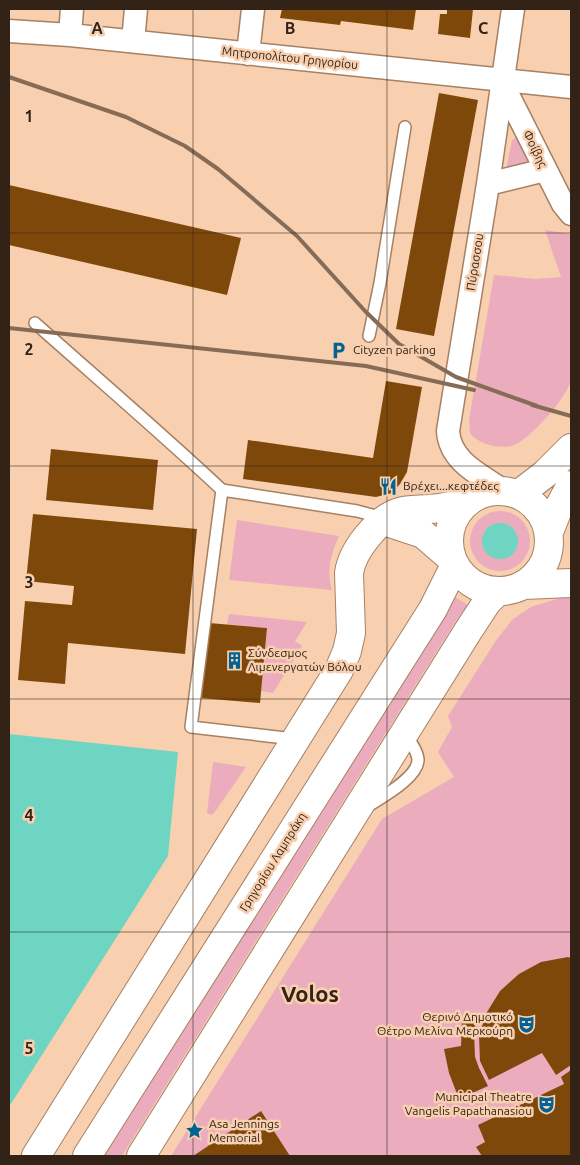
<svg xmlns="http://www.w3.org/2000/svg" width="580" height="1165" font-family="Ubuntu,sans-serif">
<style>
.green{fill:#ebacbe}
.water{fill:#6dd5c2}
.building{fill:#7f480b}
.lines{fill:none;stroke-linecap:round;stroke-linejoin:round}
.lane-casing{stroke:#a68163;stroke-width:14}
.street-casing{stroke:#a68163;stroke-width:25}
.secondary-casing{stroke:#a68163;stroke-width:30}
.lane{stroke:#fff;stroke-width:11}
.street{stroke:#fff;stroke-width:22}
.secondary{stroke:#fff;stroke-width:28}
.rail{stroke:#866c57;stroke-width:4}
.grid{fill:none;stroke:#322316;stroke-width:1;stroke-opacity:0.55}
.labels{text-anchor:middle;stroke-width:5;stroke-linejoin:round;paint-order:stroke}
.street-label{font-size:12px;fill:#322316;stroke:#f8cfaf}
.poi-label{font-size:12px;fill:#322316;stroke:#f8cfaf;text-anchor:start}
.town-label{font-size:22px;font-weight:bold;fill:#322316;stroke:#f8cfaf}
.grid-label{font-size:16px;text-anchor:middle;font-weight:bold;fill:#322316;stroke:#f8cfaf;stroke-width:5;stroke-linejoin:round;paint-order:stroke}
</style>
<rect width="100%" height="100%" fill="#f8cfaf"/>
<path class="green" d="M517,137L528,163L506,170L512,140Z
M545,230L571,234C571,267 571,300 571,333C571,348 574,365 571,379C569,396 528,442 512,446C498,449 478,444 470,433L469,420L494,275L535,279L561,277Z
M470 541a30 30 0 1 1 60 0a30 30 0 1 1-60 0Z
M237,520L339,536C331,555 326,570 332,590L229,580Z
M455,597L468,605L455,622L122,1156H104Z
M560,598H571V1156H171L382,819L454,777L438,752L452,727L448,716L497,639L513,619L531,607Z
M229,614L307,622L295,641L302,646L273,693L261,691L267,628L227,624Z
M213,762L246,767L214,813L211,815L207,813Z"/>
<path class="water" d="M482 541a18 18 0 1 1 36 0a18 18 0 1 1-36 0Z
M9,734L178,752L168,856L9,1107Z"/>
<path class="building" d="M282,9H416L413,30L341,21L340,25L280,18Z
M447,9H473L470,38L438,34L440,14H447Z
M439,93L478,100L434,336L396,329Z
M9,185L241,238L227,295L9,245Z
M386,381L422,387L407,472L400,484L392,493L376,497L243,479L248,440L373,458Z
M51,449L158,460L153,510L46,500Z
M33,514L197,529L185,654L68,643L65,684L18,680L25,601L72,605L74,586L26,581Z
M209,623L267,628L260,703L200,698Z
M568,957L571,958V1065L556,1075L542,1053L489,1080L480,1061L479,1035L487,1012L500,991L519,974L541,962Z
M462,1019L476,1021L474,1033L475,1057L479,1068L488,1086L459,1099L449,1073L444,1049L461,1046Z
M571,1070V1156H482L476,1147L485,1142L478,1125L564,1084L561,1077Z
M261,1111L290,1156H193Z"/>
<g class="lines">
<defs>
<path id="lane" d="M35,323C98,379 161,433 222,490
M369,336L380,283L405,127
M294,739L191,727L222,490L357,511L372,515L382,521
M368,806C382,797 419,777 418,759C417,750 410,741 405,734"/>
<path id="street" d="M9,31L70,35L571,87
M70,35L72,9
M133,41L136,9
M248,54L253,9
M502,83L563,204L571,214
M488,184L545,170
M504,491C481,475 450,462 448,431L488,184L513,9"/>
<path id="secondary" d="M449 541a50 50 0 1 1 100 0a50 50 0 1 1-100 0Z
M519,494L545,474L571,448
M384,521L423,534L452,559
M549,532L559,507L571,485
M524,585L571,583
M36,1156L339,670L347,651L351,633L349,573C352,551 377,519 399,512C409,509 419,510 430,509C444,508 458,505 471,499
M87,1156L433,609L455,565
M141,1156L468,631L487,602L498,591"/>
</defs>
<use href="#lane" class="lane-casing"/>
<use href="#street" class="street-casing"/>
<use href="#secondary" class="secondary-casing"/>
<use href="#lane" class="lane"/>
<use href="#street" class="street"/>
<use href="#secondary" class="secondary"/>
<path class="rail" d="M9,77L126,117L185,146L218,169L297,236L365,311L399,344L456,377L537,406
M9,328L366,366L474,390
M532,405L571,416"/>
</g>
<path class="grid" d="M193,9V1156M387,9V1156M9,233H571M9,466H571M9,699H571M9,932H571"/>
<defs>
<symbol id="parking-bare" viewBox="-9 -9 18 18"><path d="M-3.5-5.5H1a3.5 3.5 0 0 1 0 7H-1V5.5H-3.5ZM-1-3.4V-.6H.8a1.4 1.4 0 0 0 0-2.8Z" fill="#026292" stroke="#f8cfaf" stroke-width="2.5" paint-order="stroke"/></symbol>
<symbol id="restaurant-bare" viewBox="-9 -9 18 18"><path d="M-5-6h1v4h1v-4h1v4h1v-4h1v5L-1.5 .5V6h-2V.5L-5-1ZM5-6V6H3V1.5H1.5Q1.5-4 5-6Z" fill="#026292" stroke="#f8cfaf" stroke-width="2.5" paint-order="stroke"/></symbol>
<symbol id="building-bare" viewBox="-9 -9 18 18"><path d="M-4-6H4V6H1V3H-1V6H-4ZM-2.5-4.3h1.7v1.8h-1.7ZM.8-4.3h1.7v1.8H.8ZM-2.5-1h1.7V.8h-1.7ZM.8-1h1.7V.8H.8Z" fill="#026292" stroke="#f8cfaf" stroke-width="2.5" paint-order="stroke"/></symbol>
<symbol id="theatre-bare" viewBox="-9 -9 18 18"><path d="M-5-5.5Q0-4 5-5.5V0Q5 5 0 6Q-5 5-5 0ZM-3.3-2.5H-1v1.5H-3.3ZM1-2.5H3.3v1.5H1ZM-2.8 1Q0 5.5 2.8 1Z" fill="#026292" stroke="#f8cfaf" stroke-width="2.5" paint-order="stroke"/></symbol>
<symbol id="sight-bare" viewBox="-9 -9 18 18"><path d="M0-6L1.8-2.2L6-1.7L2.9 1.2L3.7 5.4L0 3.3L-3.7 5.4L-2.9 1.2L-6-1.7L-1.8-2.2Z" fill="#026292" stroke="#f8cfaf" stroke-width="2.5" paint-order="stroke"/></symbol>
</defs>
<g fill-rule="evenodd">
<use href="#parking-bare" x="326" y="338" width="25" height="25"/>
<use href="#restaurant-bare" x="376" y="474" width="25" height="25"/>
<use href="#building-bare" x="222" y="648" width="25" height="25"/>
<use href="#theatre-bare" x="514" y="1012" width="25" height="25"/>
<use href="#theatre-bare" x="534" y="1092" width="25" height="25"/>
<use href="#sight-bare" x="182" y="1118" width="25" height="25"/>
</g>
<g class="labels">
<g class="street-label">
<text transform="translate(290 58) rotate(6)" y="4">Μητροπολίτου Γρηγορίου</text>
<text transform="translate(535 149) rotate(64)" y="4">Φοίβης</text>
<text transform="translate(475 262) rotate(-81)" y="4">Πύρασσου</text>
<text transform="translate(273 862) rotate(-58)" y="4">Γρηγορίου Λαμπράκη</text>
</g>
<g class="poi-label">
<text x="353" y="354">Cityzen parking</text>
<text x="403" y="490">Βρέχει...κεφτέδες</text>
<text x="248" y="657">Σύνδεσμος<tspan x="248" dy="14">Λιμενεργατών Βόλου</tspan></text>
<text x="513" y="1021" text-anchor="end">Θερινό Δημοτικό<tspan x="513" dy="14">Θέτρο Μελίνα Μερκούρη</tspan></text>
<text x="532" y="1101" text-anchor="end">Municipal Theatre<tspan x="532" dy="14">Vangelis Papathanasiou</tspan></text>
<text x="209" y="1128">Asa Jennings<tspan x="209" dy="14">Memorial</tspan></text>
</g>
<g class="town-label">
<text x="310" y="1002">Volos</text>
</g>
</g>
<g class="grid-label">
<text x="97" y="34">A</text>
<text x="290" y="34">B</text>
<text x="483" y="34">C</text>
<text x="29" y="122">1</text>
<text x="29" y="355">2</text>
<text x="29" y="588">3</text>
<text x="29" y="821">4</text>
<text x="29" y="1054">5</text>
</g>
<rect width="580" height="1165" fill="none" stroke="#322316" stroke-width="20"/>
</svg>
